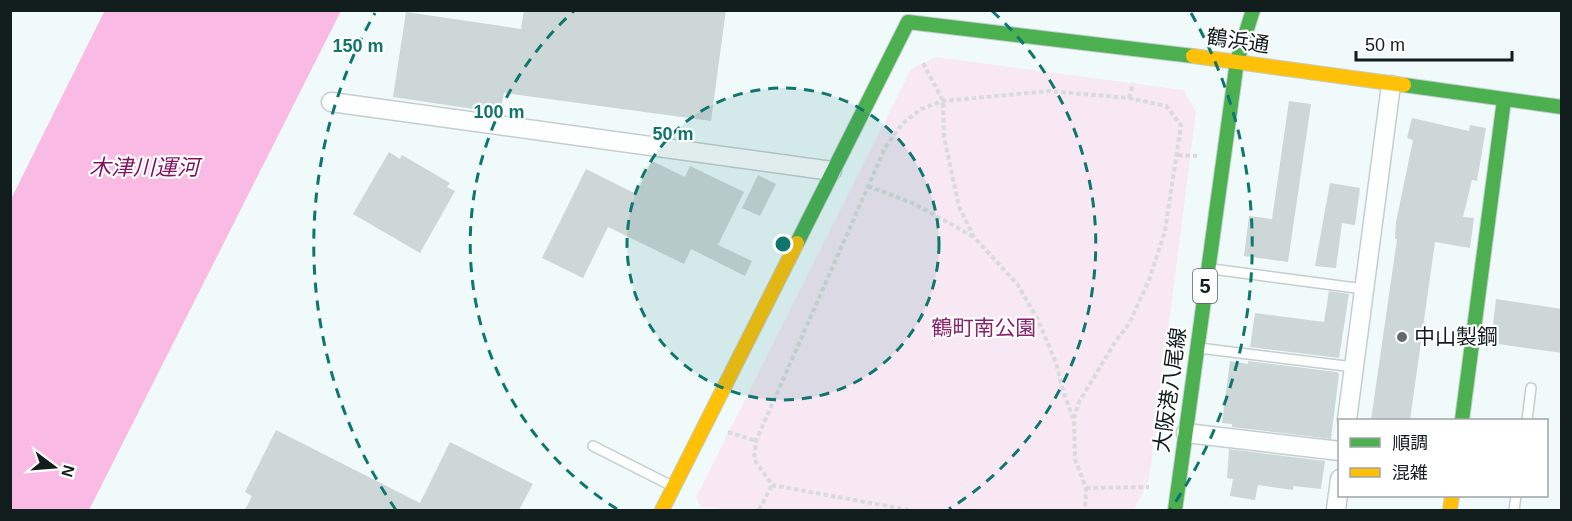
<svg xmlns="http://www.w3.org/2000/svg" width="1572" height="521" font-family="Helvetica,'Noto Sans JP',sans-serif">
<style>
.green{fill:#f8e8f4}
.water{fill:#f9bbe3}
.building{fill:#cdd7d8}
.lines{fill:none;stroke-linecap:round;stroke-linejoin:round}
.lane-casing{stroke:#c4cece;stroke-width:12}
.street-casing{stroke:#c4cece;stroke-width:21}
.fast-casing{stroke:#c4cece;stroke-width:16}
.slow-casing{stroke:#c4cece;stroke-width:16}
.path{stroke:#d7dbdb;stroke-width:4;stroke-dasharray:4.5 3;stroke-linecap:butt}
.lane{stroke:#fdfefe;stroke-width:9}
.street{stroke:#fdfefe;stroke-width:18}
.fast{stroke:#4caf50;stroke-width:14}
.slow{stroke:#ffc107;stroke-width:14}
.ring{fill:none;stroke:#0f766e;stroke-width:3;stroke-dasharray:10 8}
.poi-dot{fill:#606a6b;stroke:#fff;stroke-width:2}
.labels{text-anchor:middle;stroke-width:4.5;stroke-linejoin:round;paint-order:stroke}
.shield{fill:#fff;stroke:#596161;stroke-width:1.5}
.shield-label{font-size:20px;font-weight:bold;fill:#121d1d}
.street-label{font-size:21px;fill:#121d1d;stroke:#fff}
.park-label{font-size:21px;fill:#8b216b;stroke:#fff}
.poi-label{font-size:21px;fill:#121d1d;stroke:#fff;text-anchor:start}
.water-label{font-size:22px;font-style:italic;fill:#7f1361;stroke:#fff}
.centre{fill:#0f766e;stroke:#fff;stroke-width:3}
.ring-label{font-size:18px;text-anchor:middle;font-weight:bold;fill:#0f766e;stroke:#fff;stroke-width:4.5;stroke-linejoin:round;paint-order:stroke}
</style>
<rect width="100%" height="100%" fill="#f0fafb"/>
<path class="green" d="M936,57L1184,90L1196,112L1149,480L1134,510H731L701,507L696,497L911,69Z"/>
<path class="water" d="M105,10L341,11L89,510H11V199Z"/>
<path class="building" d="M524,10H726L711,121L504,93L500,113L393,97L406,12L521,29Z
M1289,101L1311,104L1288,262L1244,256L1249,216L1272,219Z
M1412,118L1469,131L1470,125L1486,128L1477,181L1472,180L1463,217L1474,218L1470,248L1435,242L1410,420H1371L1397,239H1395L1396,222L1413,140L1407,138Z
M389,152L400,159L402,155L450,183L447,187L455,191L420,253L353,214Z
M652,161L685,177L690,166L744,192L718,245L752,261L745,276L691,249L684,264L608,227L583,278L542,258L586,169L636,194Z
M758,175L776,184L760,216L742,208Z
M1330,183L1360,188L1355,225L1342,223L1336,268L1315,266Z
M1329,291L1349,294L1339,358L1250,347L1255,313L1324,322Z
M1496,299L1562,309V353L1491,343Z
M1230,361L1248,364V361L1337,372L1339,374L1331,439L1232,427V424L1222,423Z
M276,430L420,503L450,442L533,484L519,510H245L252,496L245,492Z
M1229,449L1325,461L1321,489L1293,486V490L1258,485L1255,500L1230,496L1233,479L1227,478Z"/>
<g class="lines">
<defs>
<path id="lane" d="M1212,269L1364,289
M1199,348L1354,367
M1527,420L1531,388
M593,446L672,486
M1514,510L1516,496"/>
<path id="street" d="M331,102L832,171
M1347,420L1391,85
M1186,433L1340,451
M1336,510L1340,479"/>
<path id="fast" d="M1404,85L1562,107
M797,243L908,22L1193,56
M1462,420L1504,100
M1175,510L1237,61L1253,10"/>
<path id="slow" d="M1193,56L1404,85
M662,510L797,243
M1450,510L1452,496"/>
</defs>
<use href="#lane" class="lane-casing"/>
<use href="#street" class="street-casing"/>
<use href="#fast" class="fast-casing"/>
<use href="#slow" class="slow-casing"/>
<path class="path" d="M923,63L943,101L944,137L959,207L974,237L1018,285L1039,322L1056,363L1064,394L1073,418
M1129,98L1133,83
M1178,155L1197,156
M868,186L915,204L974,237
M728,432L756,441
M1086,488L1149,487
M759,510L772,485
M909,510L772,485L754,459L756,441L885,148L902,124L921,109L943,101L1049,91L1129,98L1166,106L1181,125L1165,231L1149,280L1129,324L1115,342L1079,402L1074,418L1075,459L1086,488L1085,510"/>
<use href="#lane" class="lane"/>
<use href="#street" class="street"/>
<use href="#fast" class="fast"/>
<use href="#slow" class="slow"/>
</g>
<circle cx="783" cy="244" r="156" fill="#0f766e" fill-opacity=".12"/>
<g class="ring">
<circle cx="783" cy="244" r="156"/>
<path d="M617 509A313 313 0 0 1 574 11M992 11A313 313 0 0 1 949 509"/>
<path d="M396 510A469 469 0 0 1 375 13M1191 13A469 469 0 0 1 1170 510"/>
</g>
<circle class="poi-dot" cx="1402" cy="337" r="6"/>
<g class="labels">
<rect class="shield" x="1193" y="269" width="24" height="34" rx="4.5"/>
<g class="shield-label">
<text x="1205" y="293">5</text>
</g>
<g class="street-label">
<text transform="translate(1238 41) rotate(8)" y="7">鶴浜通</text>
<text transform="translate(1170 390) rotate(-82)" y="7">大阪港八尾線</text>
</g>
<g class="park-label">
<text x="984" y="335">鶴町南公園</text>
</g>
<g class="poi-label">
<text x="1414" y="344">中山製鋼</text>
</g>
<g class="water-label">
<text x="144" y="175">木津川運河</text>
</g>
</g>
<circle cx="783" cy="244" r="9" class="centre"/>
<g class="ring-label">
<text x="358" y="52">150 m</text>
<text x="499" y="118">100 m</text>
<text x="673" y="140">50 m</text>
</g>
<rect width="1572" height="521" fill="none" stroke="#121d1d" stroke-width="24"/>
<rect x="1338" y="419" width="210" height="78" fill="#ffffff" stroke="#a0a5a5" stroke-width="1.5"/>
<rect x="1350" y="438" width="30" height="9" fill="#4caf50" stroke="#a0a5a5" stroke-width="1.5"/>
<text x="1392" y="449" font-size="18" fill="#121d1d">順調</text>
<rect x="1350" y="468" width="30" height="9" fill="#ffc107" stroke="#a0a5a5" stroke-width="1.5"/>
<text x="1392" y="479" font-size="18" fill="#121d1d">混雑</text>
<g transform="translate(54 467) rotate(106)" stroke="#ffffff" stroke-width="4.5" paint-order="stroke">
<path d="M0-4.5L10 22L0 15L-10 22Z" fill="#121d1d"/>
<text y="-9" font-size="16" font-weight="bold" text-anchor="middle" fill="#121d1d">N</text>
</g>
<path d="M1356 51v9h156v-9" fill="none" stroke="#121d1d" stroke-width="3"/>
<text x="1365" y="51" font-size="18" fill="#121d1d" stroke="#ffffff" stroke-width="4.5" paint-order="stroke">50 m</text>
</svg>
